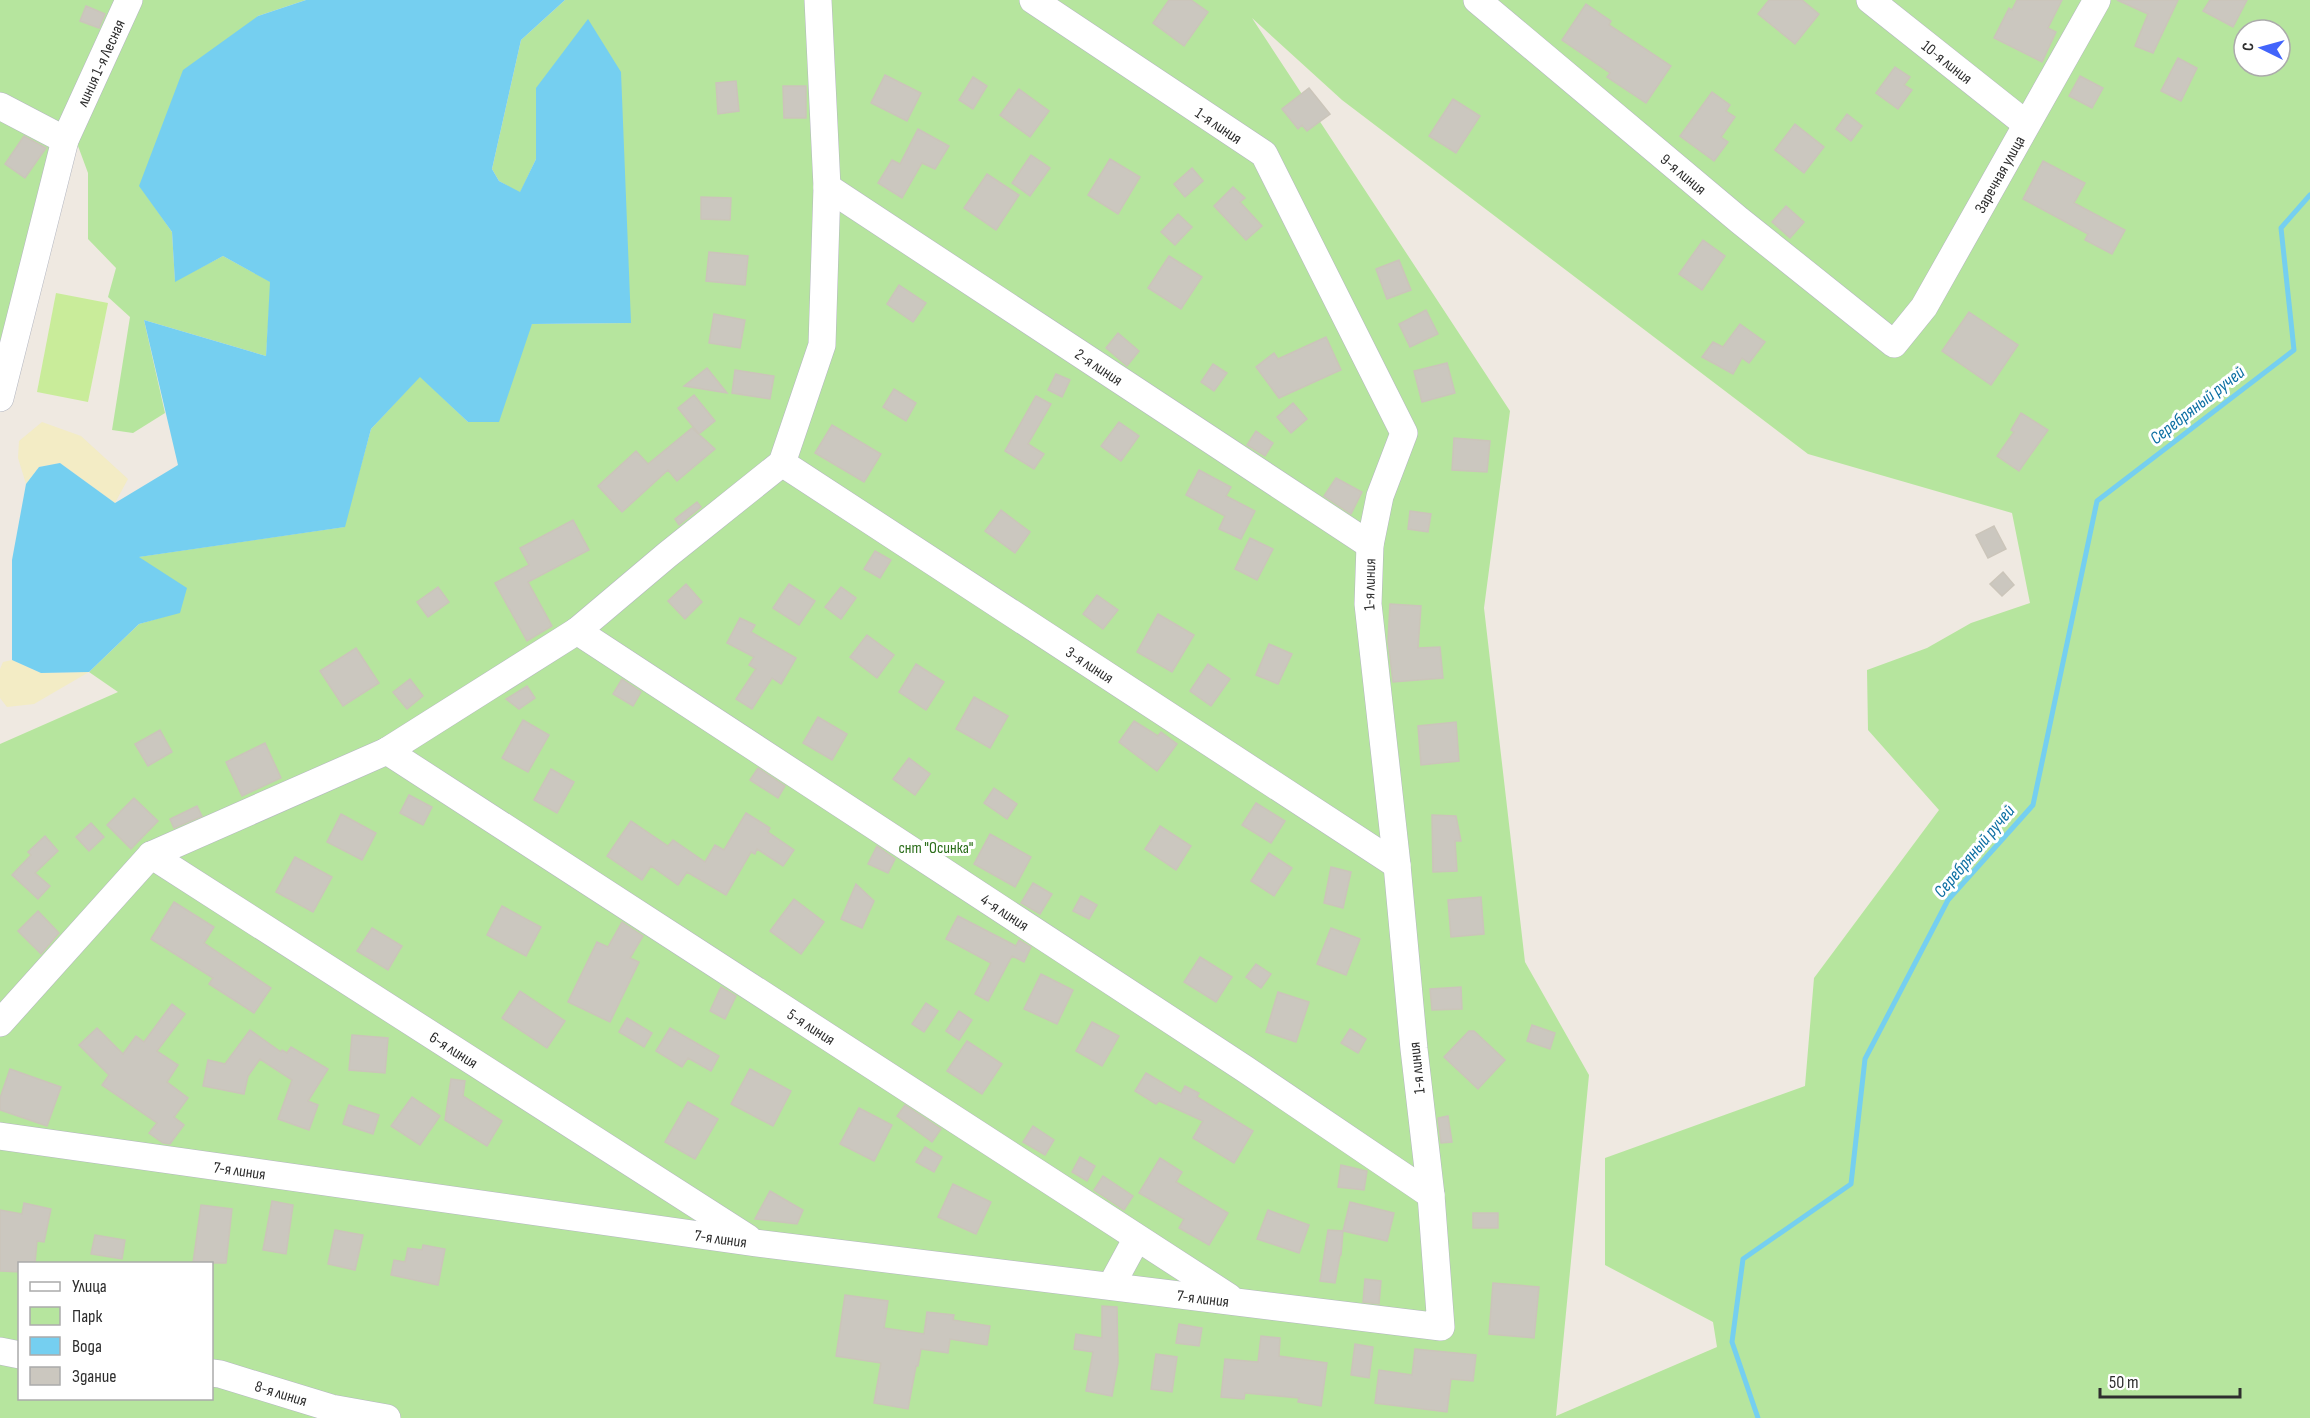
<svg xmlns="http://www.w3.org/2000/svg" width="2310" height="1418" font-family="'Sofia Sans Condensed',sans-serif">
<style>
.green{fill:#b6e59e;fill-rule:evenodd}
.sand{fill:#f3ecc5}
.pitch{fill:#c9ec9a}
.water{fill:#75cff0}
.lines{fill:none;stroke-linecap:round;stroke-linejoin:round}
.stream{stroke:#75cff0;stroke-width:5}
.building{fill:#cbc7bf;stroke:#cbc5ba;stroke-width:1.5}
.minor-casing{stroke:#b4b7c1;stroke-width:28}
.minor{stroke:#fff;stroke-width:27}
.labels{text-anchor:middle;stroke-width:6;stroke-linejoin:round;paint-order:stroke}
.street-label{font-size:16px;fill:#2e2e2e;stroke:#fff}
.park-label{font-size:16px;fill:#2c6e1b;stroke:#fff}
.water-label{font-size:18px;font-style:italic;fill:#0d6fa3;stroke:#fff}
</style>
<rect width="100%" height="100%" fill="#efe9e1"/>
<path class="green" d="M0,0H306L258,16L140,186L172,232L175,281L223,256L271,282L266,356L144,320L165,413L133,433L112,430L130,317L108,297L116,268L88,239V173L71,127L0,398Z
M565,0H2310V1418H0V744L118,692L89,672L139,624L180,612L138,557L344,527L371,429L420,376L468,422L532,324L631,323L537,88L536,159L520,193L499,181L492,169L521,40ZM1252,18L1342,100L1808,454L2012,513L2030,603L1971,623L1927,648L1867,670L1868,730L1939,810L1814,978L1805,1086L1605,1158V1265L1713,1322L1717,1347L1556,1416L1589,1075L1525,962L1484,608L1510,411ZM2244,30H2280V66H2244ZM20,1264H212V1398H20Z"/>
<path class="sand" d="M42,422L81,436L128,479L115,503L60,463L39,467L26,484L18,458L19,441Z
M12,660L41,673L89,672L34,704L7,707L0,698V669L3,662Z"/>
<path class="pitch" d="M56,293L108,303L88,402L37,392Z"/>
<path class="water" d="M306,0H565L521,40L492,169L499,181L520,192L536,159V88L588,19L621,72L631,323L532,324L499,422H468L420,377L371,429L345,527L139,557L187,588L180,613L139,624L89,672L41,673L12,660V560L26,484L39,467L60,463L115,503L178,465L144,320L266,356L270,282L223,256L175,282L172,232L139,186L183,70L258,16Z"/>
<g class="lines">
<path class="stream" d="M1758,1418L1732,1342L1743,1259L1851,1184L1865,1059L1948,900L2033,805L2097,501L2294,350L2281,228L2310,195"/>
</g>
<path class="building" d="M1169,0H1191L1208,12L1184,46L1153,23Z
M1769,0H1802L1819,14L1795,44L1758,14Z
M2017,0H2062L2048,28L2056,32L2042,62L1994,38L2009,8L2012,10Z
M2117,0H2178L2153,53L2135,46L2148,14Z
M2210,0H2247L2233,27L2203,11Z
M1586,4L1611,21L1609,25L1671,66L1646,103L1607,77L1610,73L1562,40Z
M86,6L105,14L99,28L80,21Z
M2178,58L2197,68L2181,101L2161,91Z
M1895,67L1910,77L1904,85L1912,90L1898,109L1876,93Z
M885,75L921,93L907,121L871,103Z
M2080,76L2103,88L2092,108L2069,96Z
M973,77L987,86L973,109L959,100Z
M736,81L739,111L718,114L716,83Z
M783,86H806V118H784Z
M1309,88L1330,114L1307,131L1302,125L1298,129L1282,109Z
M1019,89L1049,111L1030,137L1000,115Z
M1712,92L1730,105L1726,111L1735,117L1721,137L1728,142L1714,161L1680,136Z
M1453,99L1480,116L1456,153L1429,136Z
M1847,114L1862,126L1851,141L1836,129Z
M1795,124L1824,147L1804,173L1775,150Z
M918,129L949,146L935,169L922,163L902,198L878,183L892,160L900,164Z
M24,136L46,148L25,178L5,164Z
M1031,155L1050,168L1030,196L1012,183Z
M1110,159L1140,177L1118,214L1088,195Z
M2043,161L2085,183L2074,203L2125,230L2112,254L2085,240L2088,234L2023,199Z
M1192,168L1203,181L1185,197L1174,184Z
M987,174L1019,195L996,230L964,208Z
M1233,187L1245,198L1240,202L1262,226L1246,240L1214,206Z
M701,197L731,198L730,220L701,219Z
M1786,206L1804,222L1790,238L1772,222Z
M1178,214L1192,227L1175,245L1161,232Z
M1703,240L1725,256L1702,290L1679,274Z
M709,252L748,256L745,285L706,281Z
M1169,256L1202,277L1181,309L1148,288Z
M1399,260L1411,290L1387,299L1376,269Z
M899,285L926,303L913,322L887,304Z
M1426,310L1438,334L1410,347L1399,324Z
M1969,312L2018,345L1991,385L1942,351Z
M714,314L745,320L740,348L709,343Z
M1740,324L1765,342L1749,363L1742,358L1733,374L1702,357L1713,342L1723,347Z
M1118,333L1139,351L1127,366L1106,348Z
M1326,337L1341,370L1279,398L1256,367L1274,353L1278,359Z
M1447,363L1455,393L1422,402L1414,371Z
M1213,364L1227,373L1214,391L1201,382Z
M707,368L727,393L684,386Z
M735,370L774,376L770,399L732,393Z
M1056,374L1070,380L1062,397L1048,390Z
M894,389L916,403L906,421L883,407Z
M694,395L715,421L699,434L678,408Z
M1036,396L1051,404L1028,444L1044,454L1034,469L1005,451Z
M1293,403L1307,419L1291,433L1277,417Z
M2021,413L2048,430L2019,471L1997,456L2014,432L2011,430Z
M1119,422L1139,436L1121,461L1101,446Z
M832,425L881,454L864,482L815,453Z
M692,428L715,449L677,481L668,470L622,512L598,486L636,451L648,464Z
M1256,431L1273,443L1265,456L1247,445Z
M1454,438L1490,441L1487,472L1452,470Z
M1199,470L1231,487L1226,496L1255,511L1241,539L1219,529L1225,516L1186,495Z
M1336,478L1362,492L1351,514L1324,496Z
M697,502L701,507L679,525L675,519Z
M1001,510L1030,532L1015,553L985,531Z
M1410,511L1431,514L1428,532L1408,529Z
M573,520L589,550L528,582L552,626L527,641L495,583L529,565L520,548Z
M1994,526L2006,549L1988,558L1976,535Z
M1250,538L1273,549L1257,580L1235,569Z
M875,551L891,560L880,578L864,569Z
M2003,572L2014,585L2002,596L1990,584Z
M686,584L702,602L685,619L668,601Z
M789,584L815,601L799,625L773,608Z
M438,587L449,602L428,617L417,602Z
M841,587L856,598L841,619L825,607Z
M1097,595L1118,610L1103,629L1083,614Z
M1390,604L1421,606L1418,648L1440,647L1443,678L1393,682L1388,641Z
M1158,614L1194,635L1172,672L1137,652Z
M740,618L755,625L751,632L796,658L781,684L772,678L752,709L736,699L756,669L749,665L754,657L727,643Z
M867,635L894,655L877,678L850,657Z
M1269,644L1292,654L1278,684L1256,675Z
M356,648L379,683L343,706L320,671Z
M916,664L944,682L926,710L899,692Z
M1208,664L1230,679L1211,706L1190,691Z
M410,679L423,696L407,709L393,692Z
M622,679L641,692L633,706L613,694Z
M527,686L535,698L519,709L506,699Z
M974,697L1008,716L990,748L956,729Z
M818,717L847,734L832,760L803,743Z
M523,720L549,735L528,772L502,758Z
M1134,721L1158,736L1161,732L1177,744L1157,771L1119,742Z
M1456,722L1459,761L1421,765L1418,726Z
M160,730L172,752L148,766L135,744Z
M265,743L281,778L242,796L226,762Z
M909,758L930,774L915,795L893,779Z
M758,768L785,786L778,798L750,780Z
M551,769L574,782L557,813L534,800Z
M994,788L1017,804L1007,819L984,803Z
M409,795L432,807L423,825L400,813Z
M134,798L158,821L131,849L107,825Z
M1256,803L1285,821L1271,843L1242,825Z
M197,806L202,816L174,828L170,819Z
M746,813L770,828L768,832L794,850L783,866L757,849L755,854L751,852L726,895L687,872L678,885L651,866L642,880L607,856L631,821L668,846L673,840L705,862L715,845L724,850Z
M341,814L376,833L362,860L327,842Z
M1432,815L1456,816L1461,841H1455L1457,871L1433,872Z
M91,823L104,837L89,851L76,837Z
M1160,826L1191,846L1176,870L1145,849Z
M990,834L1031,857L1015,887L974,864Z
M45,836L58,851L35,873L50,886L38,899L12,875L31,855L28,852Z
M877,846L895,859L888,873L868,864Z
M1269,853L1292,868L1274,896L1251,881Z
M295,857L332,877L313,912L276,892Z
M1331,867L1351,872L1343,908L1324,903Z
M1033,883L1052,894L1040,914L1021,903Z
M856,884L874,901L862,928L841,919Z
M1081,896L1097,905L1089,919L1073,911Z
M1481,897L1484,934L1451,937L1448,900Z
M794,899L824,922L801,954L770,931Z
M174,902L214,927L204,943L271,988L254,1013L209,984L213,978L151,939Z
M502,906L541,927L526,956L487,935Z
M38,911L59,933L41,954L18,931Z
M958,916L1016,946L1019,940L1031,947L1024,962L1012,956L988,1001L975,994L991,963L946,939Z
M622,922L643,936L630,958L639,962L610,1022L568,1002L597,942L608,947Z
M372,928L402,946L388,970L357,951Z
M1331,928L1360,939L1346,975L1317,964Z
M1200,957L1232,977L1216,1002L1184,982Z
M1256,964L1271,974L1261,988L1246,977Z
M1041,974L1073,990L1057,1024L1024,1009Z
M721,987L736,996L725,1019L710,1011Z
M1461,987L1462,1009L1432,1010L1430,989Z
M520,991L565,1021L547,1048L502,1018Z
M1278,992L1309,1002L1296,1042L1266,1032Z
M926,1003L938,1011L924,1032L912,1024Z
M172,1004L185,1014L157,1051L178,1065L167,1082L188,1098L174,1117L184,1125L170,1144L163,1143L149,1133L157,1123L102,1085L109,1075L79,1045L97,1028L123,1054L136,1036L144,1042Z
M959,1011L972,1020L959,1040L946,1031Z
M627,1018L652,1033L644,1047L619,1032Z
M1092,1022L1119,1036L1102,1066L1076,1051Z
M1532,1025L1555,1033L1550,1049L1527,1041Z
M670,1028L719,1056L711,1071L688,1058L682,1067L656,1051Z
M1350,1029L1366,1039L1358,1053L1341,1043Z
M250,1030L281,1052L282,1050L287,1053L291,1047L328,1069L308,1101L318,1105L309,1130L278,1119L292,1080L260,1059L248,1076L244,1094L203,1086L208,1060L225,1064Z
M1469,1031H1474L1505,1060L1478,1089L1444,1057Z
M352,1035L388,1038L385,1073L349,1070Z
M967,1041L1002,1064L982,1094L947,1071Z
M10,1069L61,1087L47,1126L0,1110V1098Z
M750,1069L791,1091L773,1126L731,1104Z
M1146,1073L1181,1094L1185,1086L1199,1093L1197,1097L1253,1131L1234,1163L1193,1138L1203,1121L1159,1101L1156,1104L1135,1091Z
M451,1079L465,1081L463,1096L502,1121L487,1146L445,1120Z
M412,1097L440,1116L420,1145L391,1126Z
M688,1102L718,1119L695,1159L665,1142Z
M349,1105L379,1115L373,1134L343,1124Z
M905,1105L941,1129L932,1142L897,1116Z
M859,1108L892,1125L874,1161L840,1144Z
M1448,1116L1452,1142L1441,1143L1438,1118Z
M1033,1126L1054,1140L1045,1155L1023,1142Z
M925,1147L942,1157L934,1172L916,1162Z
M1080,1157L1095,1166L1087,1181L1072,1172Z
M1160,1158L1182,1172L1176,1182L1228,1213L1209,1245L1179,1228L1184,1219L1139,1193Z
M1341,1165L1367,1171L1364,1190L1338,1187Z
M1103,1176L1133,1196L1124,1210L1094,1190Z
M953,1184L991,1202L976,1234L938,1217Z
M770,1191L803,1210L797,1224L755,1219Z
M272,1201L293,1205L286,1254L263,1250Z
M1350,1202L1394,1213L1387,1241L1343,1231Z
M24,1203L51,1209L44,1242L37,1241L35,1263H20V1272L0,1271V1210L22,1214Z
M201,1205L232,1209L226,1263H193Z
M1268,1210L1309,1225L1299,1253L1257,1239Z
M1473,1213H1498V1228H1473Z
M335,1230L363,1235L355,1270L328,1264Z
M1328,1230L1343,1231L1341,1255H1340L1335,1283L1320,1281Z
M95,1235L125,1240L122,1259L91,1254Z
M423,1245L445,1249L438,1285L391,1275L394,1260L405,1262L408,1248L422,1250Z
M1365,1279L1381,1281L1379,1304L1363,1302Z
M1493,1283L1539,1287L1534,1338L1489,1334Z
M845,1295L888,1301L884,1328L924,1334L927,1312L954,1315L953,1320L990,1326L987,1345L950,1339L948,1353L921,1349L918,1366H916L908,1409L874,1403L881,1363L836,1356Z
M1102,1306L1117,1307L1118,1363L1112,1396L1086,1391L1093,1352L1074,1349L1076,1334L1102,1338Z
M1179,1324L1202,1328L1199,1346L1176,1343Z
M1261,1336L1280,1338L1279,1356L1327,1363L1321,1406L1298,1402L1299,1398L1245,1393L1244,1399L1221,1397L1225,1359L1258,1362Z
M1355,1344L1373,1347L1369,1378L1351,1375Z
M1415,1349L1476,1355L1473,1381L1451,1379L1447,1412L1375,1403L1379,1370L1412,1375Z
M1156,1354L1177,1357L1172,1392L1151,1389Z"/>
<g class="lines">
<defs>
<g id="minor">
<path id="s1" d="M1477,0L1739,220L1894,344L1924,307L2097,0"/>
<path id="s2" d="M1870,0L2026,124"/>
<path d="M0,106L65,140"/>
<path id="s3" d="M827,187L1370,545"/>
<path id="s4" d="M0,398L65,140L129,0"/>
<path id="s5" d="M782,463L1397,865"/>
<path id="s6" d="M577,631L1245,1069L1431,1195"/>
<path id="s7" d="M387,751L1229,1297"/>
<path id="s8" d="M151,855L748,1238"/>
<path d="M0,1023L151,855L387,751L577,631L667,555L782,463L822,345L827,187L818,0"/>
<path id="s9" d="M0,1136L756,1243L1441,1327L1431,1195L1414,1049L1397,865L1368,604L1370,545L1380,496L1404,433L1264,154L1033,0"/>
<path d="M1111,1286L1137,1238"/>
<path d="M0,1351L20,1355"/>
<path id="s10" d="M212,1373L220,1374L331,1408L387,1418"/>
</g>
</defs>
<use href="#minor" class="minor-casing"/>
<use href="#minor" class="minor"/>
</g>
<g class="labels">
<g class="street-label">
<text dy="6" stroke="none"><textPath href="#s2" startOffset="99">10-я линия</textPath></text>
<text dy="6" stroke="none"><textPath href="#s4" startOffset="351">линия 1-я Лесная</textPath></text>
<text transform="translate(1219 125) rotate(34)" y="6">1-я линия</text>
<text dy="6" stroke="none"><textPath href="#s1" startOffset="270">9-я линия</textPath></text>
<text dy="6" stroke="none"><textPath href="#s1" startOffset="741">Заречная улица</textPath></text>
<text dy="6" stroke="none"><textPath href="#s3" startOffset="326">2-я линия</textPath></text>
<text dy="6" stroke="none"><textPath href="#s9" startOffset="2200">1-я линия</textPath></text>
<text dy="6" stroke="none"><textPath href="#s5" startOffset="368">3-я линия</textPath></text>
<text dy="6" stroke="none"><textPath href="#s6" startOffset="512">4-я линия</textPath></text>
<text dy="6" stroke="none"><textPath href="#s7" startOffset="506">5-я линия</textPath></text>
<text dy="6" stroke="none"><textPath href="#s8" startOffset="360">6-я линия</textPath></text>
<text transform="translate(1416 1068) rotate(-96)" y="6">1-я линия</text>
<text dy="6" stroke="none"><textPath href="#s9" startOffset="242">7-я линия</textPath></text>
<text dy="6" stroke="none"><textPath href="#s9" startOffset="728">7-я линия</textPath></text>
<text dy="6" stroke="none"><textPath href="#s9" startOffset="1214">7-я линия</textPath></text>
<text dy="6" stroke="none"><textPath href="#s10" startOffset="72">8-я линия</textPath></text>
</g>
<g class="park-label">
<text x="936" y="853">снт "Осинка"</text>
</g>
<g class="water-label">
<text transform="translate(2197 405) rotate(-38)" y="6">Серебряный ручей</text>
<text transform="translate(1974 851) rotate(-50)" y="6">Серебряный ручей</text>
</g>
</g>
<rect x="18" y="1262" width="195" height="138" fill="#ffffff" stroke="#ababab" stroke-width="1.5"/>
<rect x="30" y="1282" width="30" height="9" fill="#ffffff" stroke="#ababab" stroke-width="1.5"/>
<text x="72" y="1292" font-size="18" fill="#2e2e2e">Улица</text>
<rect x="30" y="1307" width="30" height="18" fill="#b6e59e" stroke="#ababab" stroke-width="1.5"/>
<text x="72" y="1322" font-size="18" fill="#2e2e2e">Парк</text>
<rect x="30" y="1337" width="30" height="18" fill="#75cff0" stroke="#ababab" stroke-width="1.5"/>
<text x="72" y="1352" font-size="18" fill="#2e2e2e">Вода</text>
<rect x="30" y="1367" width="30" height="18" fill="#cbc7bf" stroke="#ababab" stroke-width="1.5"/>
<text x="72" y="1382" font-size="18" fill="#2e2e2e">Здание</text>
<g transform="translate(2262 48) rotate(275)"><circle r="28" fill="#ffffff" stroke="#ababab" stroke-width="1.5"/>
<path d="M0-4.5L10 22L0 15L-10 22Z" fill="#4264fb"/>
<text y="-9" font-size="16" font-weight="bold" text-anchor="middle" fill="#2e2e2e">С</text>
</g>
<path d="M2100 1388v9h140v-9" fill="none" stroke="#2e2e2e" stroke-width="3"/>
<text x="2109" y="1388" font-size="18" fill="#2e2e2e" stroke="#ffffff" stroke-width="4.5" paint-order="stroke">50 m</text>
</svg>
